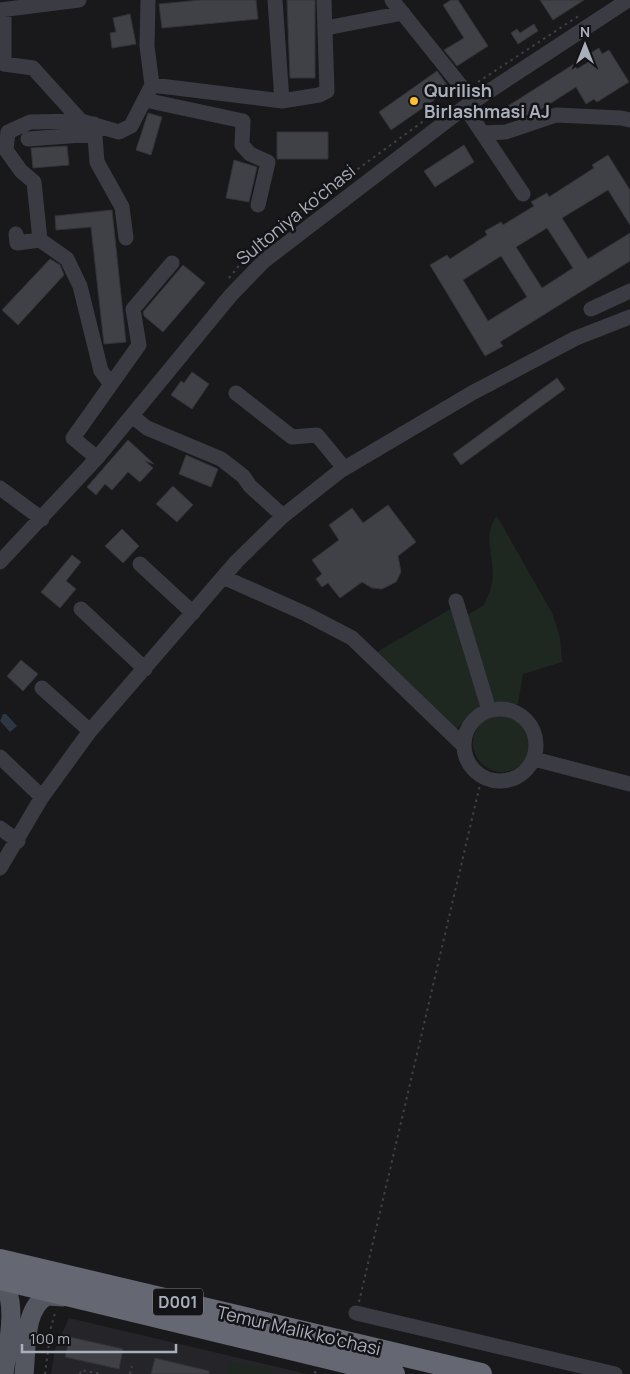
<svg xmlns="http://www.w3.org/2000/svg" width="630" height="1374" font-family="Manrope,sans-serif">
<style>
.built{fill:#252529}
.green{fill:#1e2720}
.water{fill:#2d3741}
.building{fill:#404146;stroke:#333338;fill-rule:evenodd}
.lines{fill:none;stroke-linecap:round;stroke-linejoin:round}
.path{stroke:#3f4148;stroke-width:2;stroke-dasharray:2.5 4;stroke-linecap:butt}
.minor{stroke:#3b3c43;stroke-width:15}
.major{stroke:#555760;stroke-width:19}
.highway{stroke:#656872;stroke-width:22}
.poi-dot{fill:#ffc12d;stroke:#141417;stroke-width:2}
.labels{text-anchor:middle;stroke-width:5;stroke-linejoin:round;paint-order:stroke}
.shield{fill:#141417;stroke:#7d808a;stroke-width:1}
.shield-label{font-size:16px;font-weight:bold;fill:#aaafbc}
.poi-label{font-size:18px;font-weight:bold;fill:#aaafbc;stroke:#141417;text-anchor:start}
.street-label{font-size:18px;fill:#aaafbc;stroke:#141417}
</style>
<rect width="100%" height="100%" fill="#19191c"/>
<path class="built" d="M69,1318L307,1374H51L55,1349Z"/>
<path class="green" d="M497,516L552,613L560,637L562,662L523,674L518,704H495L467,615L484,605C487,598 491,590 492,582C496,560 481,535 497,516Z
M454,607L482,706L455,730L375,653Z
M473 743a29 29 0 1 1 58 0a29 29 0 1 1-58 0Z
M230,1362L273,1370L272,1374H228Z"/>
<path class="water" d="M3,714H6L17,726L10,732L0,721Z"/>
<path class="building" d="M201,0H256L258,19L162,28L159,4Z
M287,0H315V78H290Z
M451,0H458L488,46L457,66L444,50L464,38L443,5Z
M540,0H584L553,20Z
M130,14L136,44L112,48L110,33L116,32L113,18Z
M534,24L538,31L518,44L511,33L517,29L520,33Z
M599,48L602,54L609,50L629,82L597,102L594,99L586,104L576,87L537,112L516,119L508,106L574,64L577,69L592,60L589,54Z
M437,71L450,89L391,130L379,112Z
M148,113L162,117L151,155L136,150Z
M277,132H328V159H277Z
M464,145L474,162L435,187L424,171Z
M67,146L69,165L33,168L31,148Z
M608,155L630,190V225L608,190L562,218L588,259L630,233V261L500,342L503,346L485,356L430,265L447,255L450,259L487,235L485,231L501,222L503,225L534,206L531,202L547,193L549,197L594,168L592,165ZM547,228L573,268L542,288L516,247ZM501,256L527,297L488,321L463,280Z
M234,160L257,167L249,202L226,198Z
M112,210L126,342L104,344L91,227L56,230L55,216Z
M50,259L60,265L64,275L18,325L2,310Z
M183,265L205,283L163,332L144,316L143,312Z
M192,372L209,384L192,409L171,395L181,381L184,383Z
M557,378L565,389L461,465L453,454Z
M128,440L154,464L145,461L153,468L140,482L128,472L112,490L105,484L96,495L87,487Z
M186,455L218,469L211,487L179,474Z
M173,486L193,505L177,522L156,504Z
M388,505L416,542L398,556L401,572L396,582L382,589L372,588L362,582L340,598L328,583L322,587L316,579L322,574L312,560L339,540L329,525L352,508L363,523Z
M122,529L139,546L123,563L105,546Z
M72,555L81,562L66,581L76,589L60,608L41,592Z
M21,660L38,674L23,691L7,676Z
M70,1337L123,1349L119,1369L65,1357Z
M155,1358L209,1371V1374H151Z"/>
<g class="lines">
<path class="path" d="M478,82L580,15
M229,278L246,257L318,198L425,120
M359,1302L482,776
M314,1372L320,1374
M45,1374L51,1327L56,1310
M80,1374L81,1370L101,1374
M130,1374L132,1366"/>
<path class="minor" d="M392,0L473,101
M0,10L79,0
M4,10V64L33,68L81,121L119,132L131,126L152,85L147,46L148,0
M326,28L403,13
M152,85L282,101L275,0
M145,100L243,121L242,145L250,154L268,162L258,205
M282,101L319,95L327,91L324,0
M465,107L523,194
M81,121L30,122L8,132L6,150L21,171L34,182L40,240L67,259L80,286L101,371L111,384
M94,124L97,162L122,207L126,238
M482,133L506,132L556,115L621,118L630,120
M28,139L95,134
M16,234L17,243L40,240
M591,309L630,291
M236,393L292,437L317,435L344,468
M132,416L147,428L221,459L243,476L250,486L283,516
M97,458L73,438L139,345L133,309L172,263
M0,488L42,519
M0,562L97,458L231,295L264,261L465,107L628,0
M140,564L193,613
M223,577L306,614L352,638L464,746
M456,601L489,710
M81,609L145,669
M42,688L90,731
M464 745a36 36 0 1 1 72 0a36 36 0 1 1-72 0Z
M0,757L42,797
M534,759L630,784
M0,828L18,841
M0,868L42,797L90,731L237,561L283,516L340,471L472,393L576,338L630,317
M356,1313L615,1374"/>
<path class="major" d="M0,1279C20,1299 7,1348 4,1374
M24,1374C27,1351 23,1308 47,1296L63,1297"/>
<path class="highway" d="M0,1260L481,1374
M0,1279L394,1374"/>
</g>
<circle class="poi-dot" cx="414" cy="101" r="5"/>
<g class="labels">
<rect class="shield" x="153" y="1288.5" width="50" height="27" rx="4"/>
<g class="shield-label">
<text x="178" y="1308">D001</text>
</g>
<g class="poi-label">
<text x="424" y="97">Qurilish<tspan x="424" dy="21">Birlashmasi AJ</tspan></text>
</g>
<g class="street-label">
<text transform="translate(296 215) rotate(-39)" y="6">Sultoniya ko'chasi</text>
<text transform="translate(299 1331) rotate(13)" y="6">Temur Malik ko'chasi</text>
</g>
</g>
<g transform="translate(585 45)" stroke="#141417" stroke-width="4" paint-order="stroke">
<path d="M0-4L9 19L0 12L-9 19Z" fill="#aaafbc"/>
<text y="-8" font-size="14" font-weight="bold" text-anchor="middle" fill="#aaafbc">N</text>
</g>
<path d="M22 1344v8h154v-8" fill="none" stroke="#aaafbc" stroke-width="2.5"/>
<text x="30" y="1344" font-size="15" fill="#aaafbc" stroke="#141417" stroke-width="4" paint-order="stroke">100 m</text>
</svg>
